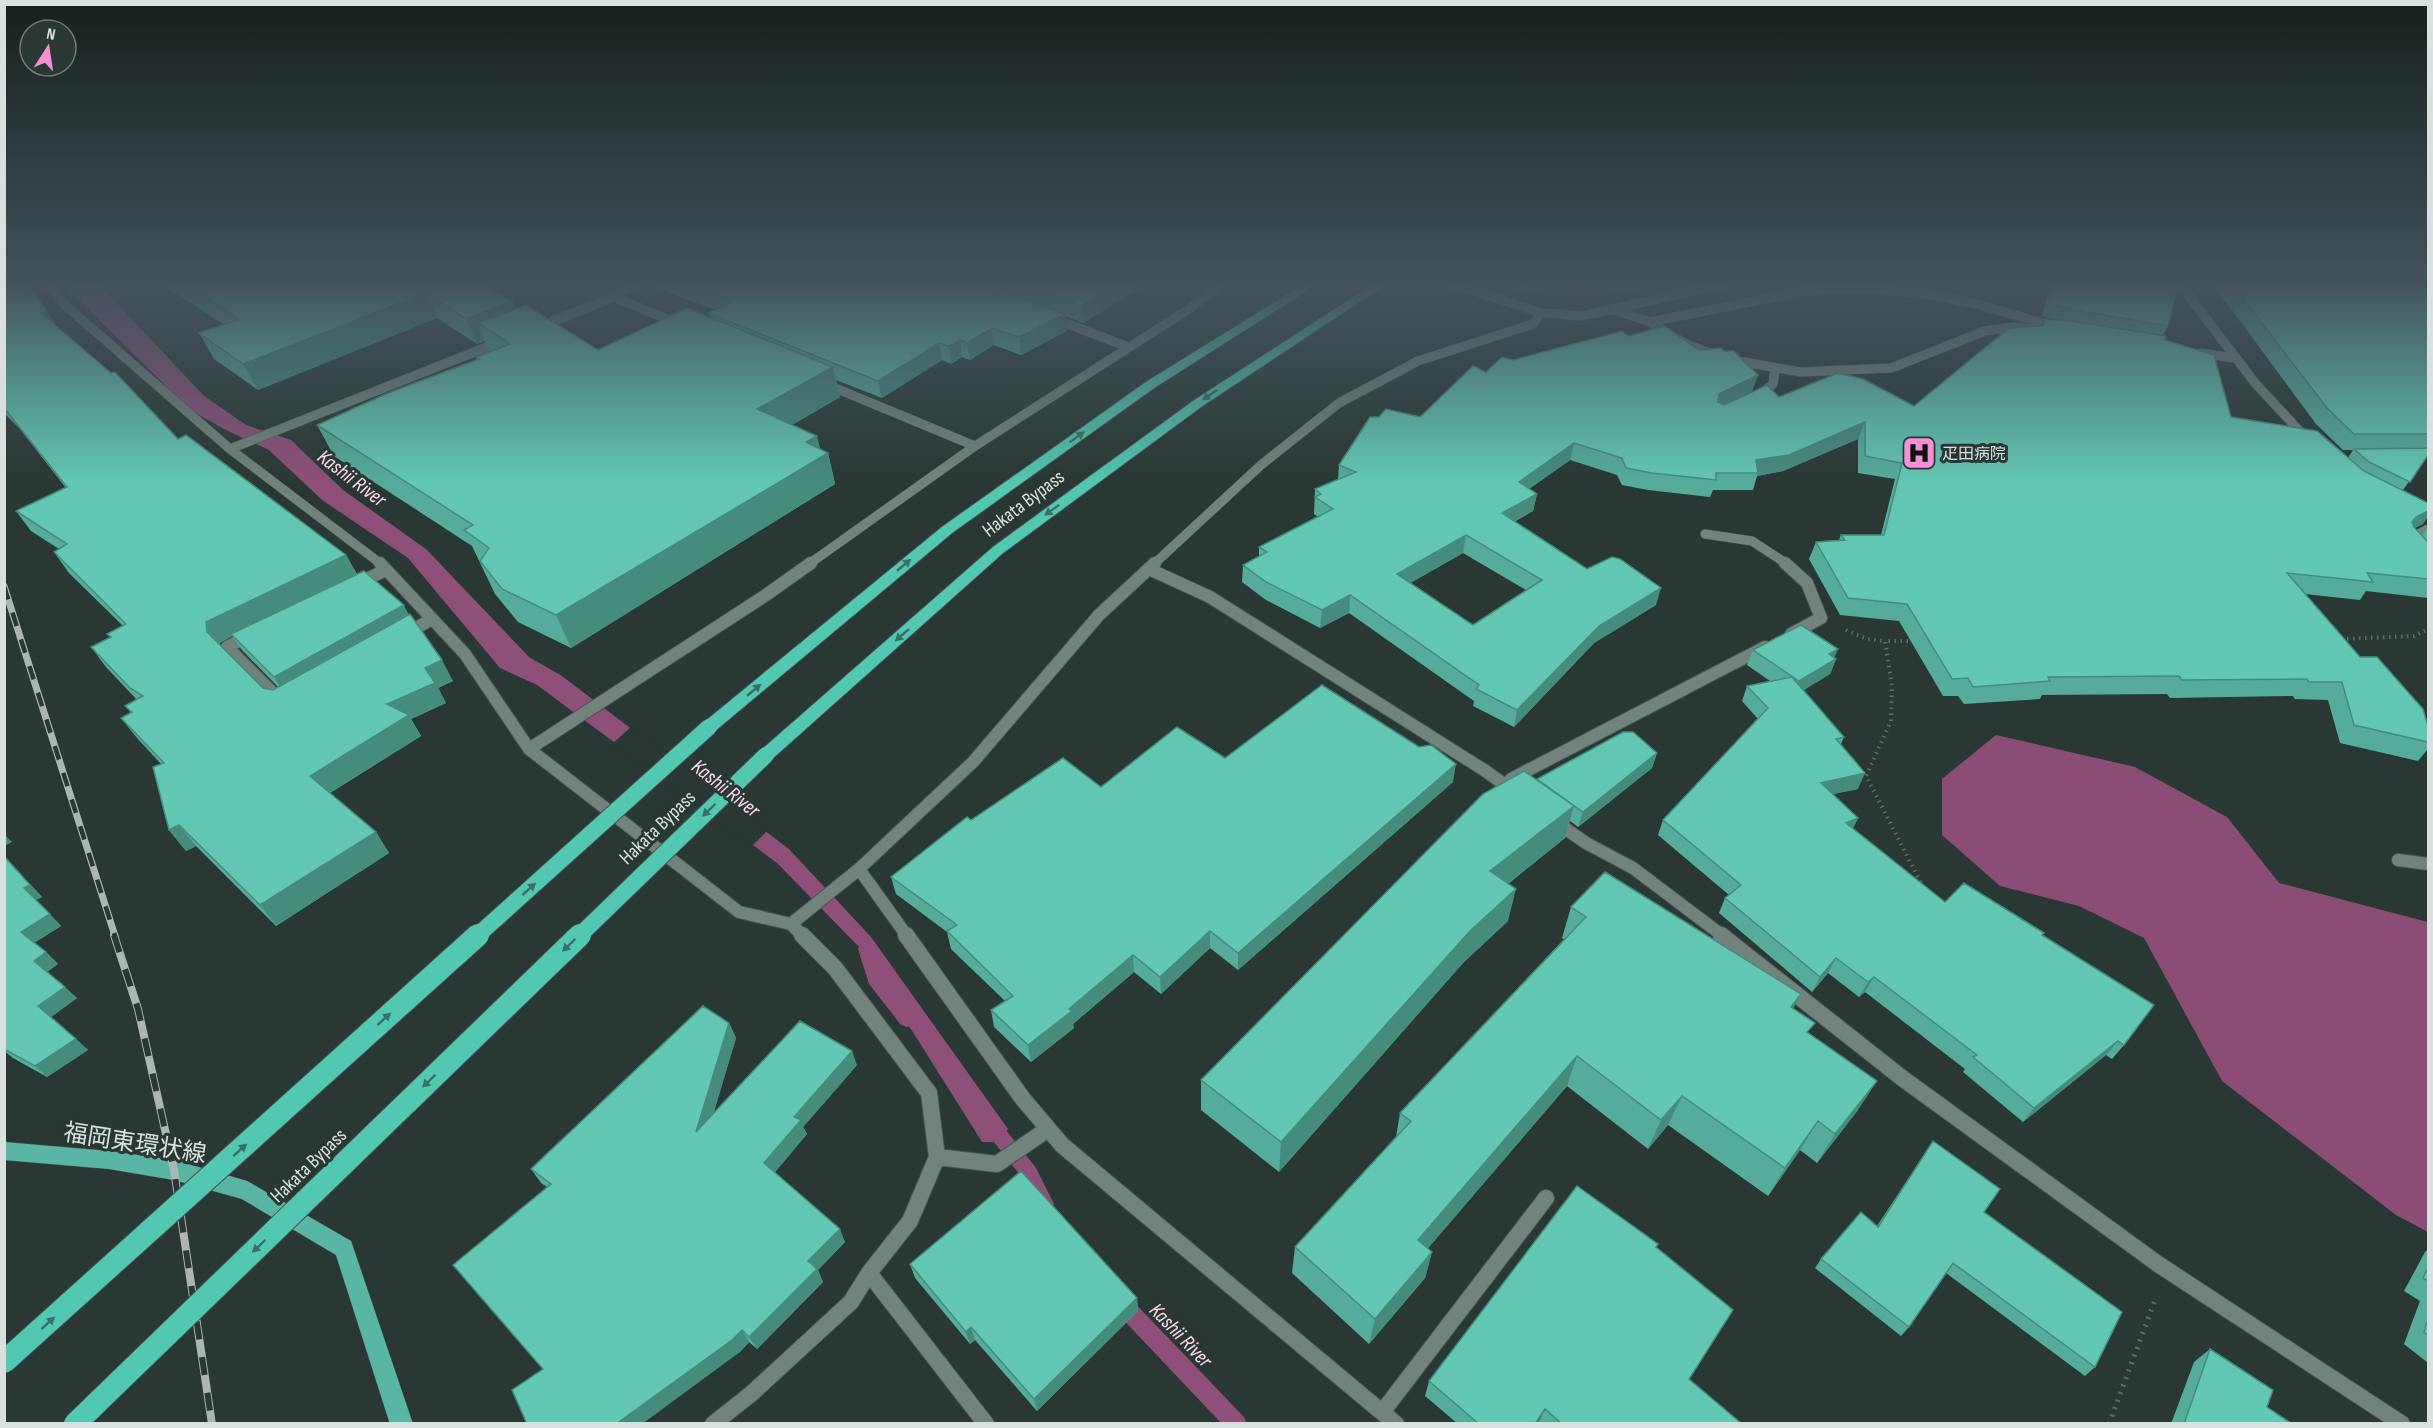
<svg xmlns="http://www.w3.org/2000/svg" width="2433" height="1428" font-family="'Sofia Sans Condensed','Noto Sans JP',sans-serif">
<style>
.green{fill:#692e56}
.forest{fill:#8b4c75}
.water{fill:#8e4f78}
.pier{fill:#293834}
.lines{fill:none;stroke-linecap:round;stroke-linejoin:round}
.stream{fill:#8e4f78;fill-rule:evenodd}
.service-casing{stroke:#495553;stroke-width:10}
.minor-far2-casing{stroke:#495553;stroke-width:10}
.minor-far1-casing{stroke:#495553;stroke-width:14}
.minor-casing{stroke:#495553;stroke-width:18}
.tertiary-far1-casing{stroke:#495553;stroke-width:10}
.tertiary-casing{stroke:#495553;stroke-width:14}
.primary-casing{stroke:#495553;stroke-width:1}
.trunk-casing{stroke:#495553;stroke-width:2}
.path-far1{stroke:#5f6c69;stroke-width:4;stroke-dasharray:1.5 4.5;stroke-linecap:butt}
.path{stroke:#5f6c69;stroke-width:5;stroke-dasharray:2 6;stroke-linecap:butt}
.service{stroke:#72837e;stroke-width:9}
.minor-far2{stroke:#72837e;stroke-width:9}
.minor-far1{stroke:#72837e;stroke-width:12}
.minor{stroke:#72837e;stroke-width:16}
.tertiary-far1{stroke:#72837e;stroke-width:9}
.tertiary{stroke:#72837e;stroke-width:12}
.primary{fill:#5ab6a4;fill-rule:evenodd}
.trunk{fill:#52c7b1;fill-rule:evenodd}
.rail-far1-casing{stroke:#abb5b3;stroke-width:7}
.rail-casing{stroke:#abb5b3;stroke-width:8}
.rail-far1{stroke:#293834;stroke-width:4.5;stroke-dasharray:14;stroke-linecap:butt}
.rail{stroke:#293834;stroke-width:6;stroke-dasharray:18;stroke-linecap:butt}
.trunk-bridge-far1-casing{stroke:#495553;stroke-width:18;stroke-linecap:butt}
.trunk-bridge-casing{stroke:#495553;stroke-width:24;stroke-linecap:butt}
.trunk-bridge-far1{stroke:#52c7b1;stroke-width:16}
.trunk-bridge{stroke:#52c7b1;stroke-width:22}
.wall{fill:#55ac9a;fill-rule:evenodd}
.shaded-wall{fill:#458c7d}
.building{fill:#63c8b3;stroke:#458c7d;stroke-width:1.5;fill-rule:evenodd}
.oneway{fill:#397166}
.labels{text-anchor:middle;stroke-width:6;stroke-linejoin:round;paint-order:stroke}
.far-poi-label{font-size:16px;fill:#d8e1df;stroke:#293834;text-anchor:start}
.street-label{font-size:20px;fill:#d8e1df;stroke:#293834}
.water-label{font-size:21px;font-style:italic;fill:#fed7ee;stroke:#293834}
.near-street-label{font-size:24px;fill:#d8e1df;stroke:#293834}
</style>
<rect width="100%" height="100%" fill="#293834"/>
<path class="green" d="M1521,283H1666L1578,300L1553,297L1515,288Z"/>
<path class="forest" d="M1996,735L2135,767L2227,817L2279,883L2428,922V1232L2396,1215L2222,1081L2144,938L2079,906L2000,886L1942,835V779Z"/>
<path class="water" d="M62,283H98L203,395L246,425L291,440L343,490L426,549L529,657L562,676L789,849L871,937L1008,1129L1001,1142H982L860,948L777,863L537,685L500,668L408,558L322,500L269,450L228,431L190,410Z"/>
<path class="pier" d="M632,726L768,830L751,847L612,744Z"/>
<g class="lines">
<path class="stream" d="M866,942L872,944L882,976L913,1015L915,1020L913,1025L907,1027L901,1025L869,984L858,949L860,944Z
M992,1118L998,1120L1036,1168L1054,1204L1052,1210L1045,1213L1038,1210L1024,1180L986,1132L983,1126L986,1120Z
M1122,1294L1129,1297L1244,1417L1247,1424H1222L1115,1311L1112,1304L1115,1297Z"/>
<defs>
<path id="service" d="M1650,322L1686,344L1715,355
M1732,360L1801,372L1891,368L1985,331L2014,327L2036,329
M1758,396L1773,384L1775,369"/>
<path id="minor-far2" d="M47,283L65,305L230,449L381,564
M1450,283L1542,313L1582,316L1728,283
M2179,283L2255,383L2306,438
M992,295L988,294L1011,283
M614,297L679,324
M1612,309L1650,322L1804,291L1864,289L1920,293L1977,304L2059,328
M1050,317L1128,347
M538,327L614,297L637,283
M2200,353L2234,358
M823,383L975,446
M230,449L502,341
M2428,529L2406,540L2428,563
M1705,534L1752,541L1787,564
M809,564L975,446L1189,309L1221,283"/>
<path id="minor-far1" d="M380,563L465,654L529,749L739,912L791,924L859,869L907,936
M1785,563L1807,583L1821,618L1791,634
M1149,569L1210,597L1484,770L1515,792
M356,584L386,570
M404,635L432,619
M249,636L227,647L280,700
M529,749L766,595L811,563
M1511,779L1765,647
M1556,822L1586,843L1633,868L1723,936
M2398,860L2428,864
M791,924L803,936"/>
<path id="minor" d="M906,935L1023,1099L1062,1145L1396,1424
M1721,935L1902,1078L2158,1264L2402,1424
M937,1157L997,1164L1048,1129
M869,1273L986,1424
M1383,1411L1546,1198
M713,1424L751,1394L851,1302L869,1273L910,1221L937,1157L929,1093L835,968L802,935"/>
<path id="tertiary-far1" d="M1154,564L1261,465L1339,403L1418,361L1533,324L1542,313"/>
<path id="tertiary" d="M859,869L973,762L1099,615L1155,563"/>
<path id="primary" d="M4,1142L109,1151L174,1160L247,1181L351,1241L413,1424H390L336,1255L242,1199L174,1180L109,1169L4,1160Z"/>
<path id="trunk" d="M1306,283H1319L1154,388L952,533L715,731H703L701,727L703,723L942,527L1146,382Z
M1375,283H1388L1201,407L1003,553L772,759H760L757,755L760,751L993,547L1193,401Z"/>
</defs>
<use href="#service" class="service-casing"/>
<use href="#minor-far2" class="minor-far2-casing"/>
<use href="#minor-far1" class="minor-far1-casing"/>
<use href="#minor" class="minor-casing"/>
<use href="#tertiary-far1" class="tertiary-far1-casing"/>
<use href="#tertiary" class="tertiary-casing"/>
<use href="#primary" class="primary-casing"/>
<use href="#trunk" class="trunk-casing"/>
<path class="path-far1" d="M1846,630L1867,639L1884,641
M2341,639L2414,636L2428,629
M1914,641H1885L1892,686L1891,721L1866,776L1921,883L1918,886"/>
<path class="path" d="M2109,1424L2155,1300"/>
<use href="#service" class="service"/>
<use href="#minor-far2" class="minor-far2"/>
<use href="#minor-far1" class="minor-far1"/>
<use href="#minor" class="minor"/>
<use href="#tertiary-far1" class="tertiary-far1"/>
<use href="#tertiary" class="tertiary"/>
<use href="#primary" class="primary"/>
<use href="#trunk" class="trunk"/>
<defs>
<path id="rail-far1" d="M4,586L115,936"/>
<path id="rail" d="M114,935L138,1009L174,1170L212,1424"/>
</defs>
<use href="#rail-far1" class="rail-far1-casing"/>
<use href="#rail" class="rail-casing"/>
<use href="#rail-far1" class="rail-far1"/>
<use href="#rail" class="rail"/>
<defs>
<path id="trunk-bridge-far1" d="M477,936L709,727
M579,936L766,755"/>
<path id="trunk-bridge" d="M4,1362L478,935
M75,1424L580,935"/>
</defs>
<use href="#trunk-bridge-far1" class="trunk-bridge-far1-casing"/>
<use href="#trunk-bridge" class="trunk-bridge-casing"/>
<use href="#trunk-bridge-far1" class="trunk-bridge-far1"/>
<use href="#trunk-bridge" class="trunk-bridge"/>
</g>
<path class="wall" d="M4,283L57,327L178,439L346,555L357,574L409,615L453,681L438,688L446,703L411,719L421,736L330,793L376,832L389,853L276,926L196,846L186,851L169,830L161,764L137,738L121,718L131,713L125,706L137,700L106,667L91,647L110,637L107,634L123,626L69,573L54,552L59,549L31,531L16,511L66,488L19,428L4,413ZM232,636L241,649L278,687L273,690L263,688L220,646V643Z
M164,283H478L512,301L515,309L598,350L709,317L708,313L716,310L654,287L653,283H996L990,285L1005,291L1004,283H1148L1083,323L1065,316L1067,331L1021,355L994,345L970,360L962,357L951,364L942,360L882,398L836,380L840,397L792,425L820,449L828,453L835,484L571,648L518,622L495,594L472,546L334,456L317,425L477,360L476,357L490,352L485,341L477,344L437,318L258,390L214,359L199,333L223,324L166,287Z
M2051,283H2179L2168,326L2163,336L2165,340L2231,417L2348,458L2353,450H2343L2316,424L2212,283H2428V455L2403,490L2423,524L2415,528L2422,535L2428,527V598L2366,591L2360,600L2305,594L2360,657L2428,726V749L2418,761L2340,743L2328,700L2295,699L2293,696L2170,698L2167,694L2042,695L2040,699L1964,704L1958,696H1943L1899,621L1840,615L1809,559L1816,542L1839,540L1841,535H1881L1895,479L1858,473V439L1783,471L1757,476L1753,490H1713L1710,497L1648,490L1622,485L1617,475L1570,460L1529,489L1537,494L1533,511L1514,522L1587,569L1656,605L1594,643L1514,727L1473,706L1474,701L1349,613L1320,628L1266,600L1242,582L1243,565L1259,557V547L1318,517L1314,514L1315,489L1338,479L1339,465L1379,417H1420L1486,372L1513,360L1629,336L1699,350L1724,351L1758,375L1752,391L1734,401L1779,397L1914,406L2042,326L2045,319L2055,320L2042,316ZM1463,553L1526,590L1473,625L1410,583Z
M1753,650L1834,657L1836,659L1830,674L1803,690L1844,737L1841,744L1858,789L1833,794L1858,818L1853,828L1945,902L2043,936L2124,1045L2112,1059L2106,1055L2023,1122L1963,1072L1965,1069L1865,992L1859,997L1828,973L1812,992L1719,913L1725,898L1729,895L1658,835L1663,820L1758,719L1742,701L1747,686L1770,681L1747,665Z
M1657,753L1652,768L1578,827L1570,821L1565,838L1508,884V921L1463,963L1279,1172L1201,1110V1080L1536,780Z
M1225,758L1453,782L1238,970L1210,948L1161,994L1134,972L1073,1024L1074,1028L1031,1062L994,1027L991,1010L1005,1001L951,949L947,932L896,894L891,877L971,820L1101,787Z
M4,856L42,897L36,900L61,926L34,943L46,952L58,964L47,972L77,998L51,1017L88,1050L47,1077L13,1058L4,1051Z
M1571,907L1793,1009L1858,1110L1817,1163L1800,1150L1768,1196L1668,1125L1648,1149L1567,1086L1428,1248L1432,1252L1425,1278L1369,1344L1292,1273L1295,1247L1396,1137L1400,1113L1564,939L1562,938Z
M729,1023L736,1038L713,1114L857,1065L803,1127L807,1134L775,1172L845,1242L818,1270L823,1282L757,1349L749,1342L740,1352L543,1369L547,1187L541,1183L531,1169Z
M1933,1141L2095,1367L2085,1376L1946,1273L1909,1327L1901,1336L1815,1268L1821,1259L1877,1226Z
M1657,1247L1689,1379L1742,1424H1458L1425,1396L1429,1381Z
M2428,1249V1363L2404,1344L2420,1301L2404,1291L2425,1252Z
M910,1264L1137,1298L1138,1311L1037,1411L975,1340L970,1344L915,1278Z
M2210,1349L2267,1407L2292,1424H2171L2194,1362Z"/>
<path class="shaded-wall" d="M980,283H996L985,288Z
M1120,283H1148L1083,323L1081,306Z
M426,293L437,318L258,390L243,364Z
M512,301L522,326L478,323L485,341L477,344L466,319Z
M47,311L59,330L41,313Z
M1065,314L1067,331L1021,355L1019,337Z
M992,328L994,345L970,360L967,343Z
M960,340L962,357L951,364L949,346Z
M939,343L942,360L882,398L878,381Z
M833,367L840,397L766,440L757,409Z
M1758,375L1752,391L1714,411L1719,394Z
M1865,422L1858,439L1783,471L1757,476L1758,473L1756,460Z
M817,436L822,456L828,453L835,484L571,648L556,615L806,442Z
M1574,443L1570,460L1515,499L1519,482Z
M1537,494L1533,511L1498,530L1502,513Z
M2428,511V517L2423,524L2403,534L2416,517Z
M1466,535L1463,553L1395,592L1397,574Z
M346,555L357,575L231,634L232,636L220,643L221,653L207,632L206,622Z
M1661,588L1656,605L1594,643L1514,727L1517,710L1599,626Z
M1350,595L1349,613L1320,628L1322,610Z
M404,605L412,621L284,693L274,677Z
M1838,649L1833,661L1836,659L1830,674L1793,697L1799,681L1829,654Z
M442,660L453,681L438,688L446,703L411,719L421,736L324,796L310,776L425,668Z
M1657,753L1652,768L1578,827L1583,812Z
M1456,764L1453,782L1238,970V953Z
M1865,773L1858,789L1814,798L1821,783Z
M1574,806L1565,838L1483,903L1490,871Z
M1858,818L1851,833L1846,823Z
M179,825L196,846L186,851L169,830Z
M376,832L389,853L276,926L260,905Z
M4,834L12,842L4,846Z
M4,856L42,897L35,900L24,888Z
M1516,889L1508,921L1463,963L1279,1172L1281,1142L1470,931Z
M50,914L61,926L32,944L21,932Z
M1210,931V948L1161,994L1160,977Z
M46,952L58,964L46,972L34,961Z
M1133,955L1134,972L1073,1024L1074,1028L1031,1062L1028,1045Z
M1836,958L1828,973L1812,992L1820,977Z
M1874,977L1865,992L1859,997L1868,982Z
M65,987L77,998L51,1017L38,1006Z
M1801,994L1785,1024L1791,1007Z
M729,1023L736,1038L704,1146L696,1132Z
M76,1039L88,1050L47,1077L35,1066Z
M2118,1041L2106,1055L2023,1122L2034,1108Z
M852,1051L857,1065L803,1127L807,1134L771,1177L764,1163L794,1117Z
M1577,1056L1567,1086L1412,1267L1418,1240Z
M1877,1081L1858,1110L1817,1163L1835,1134Z
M1682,1096L1668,1125L1648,1149L1661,1120Z
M1818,1121L1800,1150L1768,1196L1785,1168Z
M840,1229L845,1242L818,1270L823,1282L757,1349L749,1337L808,1261Z
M1432,1252L1425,1278L1369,1344L1375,1319Z
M1137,1298L1138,1311L1037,1411L1034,1399Z
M971,1327L975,1340L970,1344L966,1332Z
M742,1330L749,1342L740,1352L642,1424H616Z
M1545,1409L1539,1423L1535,1424Z"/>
<path class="building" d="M4,283H27L47,311L41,313L111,373L115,372L178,439L186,435L346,555L206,622L207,632L263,688L273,690L410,614L442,660L425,668L435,683L387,704L409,715L310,776L376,832L260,905L179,825L169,830L153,767L164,763L121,718L132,712L125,706L143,696L130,688L91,647L111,637L107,634L126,624L54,552L67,544L16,511L67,487L4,408Z
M184,283H478L512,301L466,319L426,293L243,364L199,333L239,319Z
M683,283H983L1065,314L1019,337L992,328L967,343L960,340L949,346L939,343L878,381L708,313L733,301Z
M1019,283H1120L1081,306Z
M2054,283H2179L2168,326L2074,310L2049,303Z
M2231,283H2428V434H2354L2327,408Z
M526,305L598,350L687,308L833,367L757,409L817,436L806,442L828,453L556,615L502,589L480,561L489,548L464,530L473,525L317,425L388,393L479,359L476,357L510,344L478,323Z
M2045,319L2072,321L2166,336L2165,340L2214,355L2231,417L2317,431L2364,471L2428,503V511L2416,517L2412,522L2414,527L2428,542V579L2367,573L2373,582L2287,573L2360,657H2377L2423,709L2428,726V742L2354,725L2342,682H2309L2307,679L2182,680L2179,676L2048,677L2050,681L1973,687L1968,678L1952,679L1907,604L1848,598L1816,542L1845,540L1841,535H1884L1902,463L1865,456V422L1789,455L1756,460L1758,473H1716V480L1652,473L1626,468L1622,458L1574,443L1519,482L1537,494L1502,513L1587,569L1612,557L1620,559L1661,588L1599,626L1517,710L1476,689L1479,685L1350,595L1322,610L1266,582L1243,565L1267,552L1259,547L1333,509L1315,497L1321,494L1315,489L1356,472L1339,465L1370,417H1379L1386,409L1420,417L1473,366L1486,372L1502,357L1513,360L1622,331L1629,336L1664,326L1699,350L1721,348L1724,351H1734L1758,375L1719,394L1718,402L1724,405L1767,385L1779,397L1838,373L1863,379L1914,406L2009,328L2043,326ZM1466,535L1542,580L1473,625L1397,574Z
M2428,448V455L2410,482L2369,462L2354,449Z
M364,571L404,605L274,677L231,634Z
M1801,625L1838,649L1829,654L1836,659L1799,681L1753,650Z
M1792,677L1844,737L1836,739L1865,773L1821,783L1858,818L1846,823L1945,902L1964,883L2044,933L2042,935L2154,1005L2124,1045L2118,1041L2034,1108L1973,1057L1977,1055L1874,977L1868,982L1836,958L1820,977L1725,898L1741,885L1663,820L1768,708L1747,686Z
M1322,685L1419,747L1431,745L1456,764L1238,953L1210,931L1160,977L1133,955L1069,1009L1072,1011L1028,1045L991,1010L1013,996L947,931L957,925L891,877L967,817L971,820L1063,758L1101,787L1177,727L1225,758Z
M1623,732H1633L1657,753L1583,812L1537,779Z
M1524,771L1574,806L1490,871L1516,889L1470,931L1281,1142L1201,1080L1483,794Z
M4,856L30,885L24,888L50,914L21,932L46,952L34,961L65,987L38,1006L76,1039L35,1066L4,1049Z
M1605,872L1801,994L1791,1007L1815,1023L1807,1032L1877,1081L1835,1134L1818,1121L1785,1168L1682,1096L1661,1120L1577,1056L1418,1240L1432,1252L1375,1319L1295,1247L1411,1121L1400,1113L1586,917L1571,907Z
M703,1006L729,1023L696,1132L800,1021L852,1051L794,1117L801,1120L764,1163L840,1229L808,1261L817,1269L749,1337L742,1330L732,1340L616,1424H527L512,1390L543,1369L453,1265L551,1184L531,1169Z
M1933,1141L2000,1189L1984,1212L2122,1312L2095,1367L1953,1263L1909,1327L1821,1259L1861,1212L1878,1227Z
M1021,1171L1137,1298L1034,1399L971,1327L966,1332L910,1264Z
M1577,1186L1658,1244L1656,1247L1733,1310L1689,1379L1742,1424H1562L1545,1409L1535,1424H1479L1429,1381Z
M2428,1268V1281L2423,1278Z
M2428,1319V1335L2424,1332Z
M2210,1349L2273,1390L2267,1407L2292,1424H2184Z"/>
<defs><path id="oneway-solid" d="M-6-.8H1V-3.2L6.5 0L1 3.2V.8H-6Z" transform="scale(1.5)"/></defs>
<g class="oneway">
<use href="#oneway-solid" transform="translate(1210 395) rotate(147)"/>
<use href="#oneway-solid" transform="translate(1077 437) rotate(-36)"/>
<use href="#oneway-solid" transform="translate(1052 510) rotate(144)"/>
<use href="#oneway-solid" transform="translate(904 565) rotate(-40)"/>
<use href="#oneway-solid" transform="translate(902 635) rotate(139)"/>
<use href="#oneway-solid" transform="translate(754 690) rotate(-40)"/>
<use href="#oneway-solid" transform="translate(709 810) rotate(136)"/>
<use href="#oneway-solid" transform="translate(529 889) rotate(-42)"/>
<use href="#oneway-solid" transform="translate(569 945) rotate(136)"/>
<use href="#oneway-solid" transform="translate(384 1019) rotate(-42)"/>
<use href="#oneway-solid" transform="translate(429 1081) rotate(136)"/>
<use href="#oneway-solid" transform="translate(240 1150) rotate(-42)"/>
<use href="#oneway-solid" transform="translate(259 1246) rotate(136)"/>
<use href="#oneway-solid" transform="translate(48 1323) rotate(-42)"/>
</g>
<linearGradient id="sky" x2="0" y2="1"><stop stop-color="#171f1d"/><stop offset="0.59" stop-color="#43535c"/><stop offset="1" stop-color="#43535c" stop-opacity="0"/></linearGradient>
<rect width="2433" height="483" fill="url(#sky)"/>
<defs>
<symbol id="hospital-square" viewBox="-11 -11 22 22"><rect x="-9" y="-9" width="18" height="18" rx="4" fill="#f591d2" stroke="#293834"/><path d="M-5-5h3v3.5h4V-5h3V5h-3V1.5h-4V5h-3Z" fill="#111"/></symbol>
</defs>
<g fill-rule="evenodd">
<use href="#hospital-square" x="1900" y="434" width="38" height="38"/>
</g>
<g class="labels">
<g class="far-poi-label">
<text x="1942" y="459">疋田病院</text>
</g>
<g class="street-label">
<text transform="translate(1023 503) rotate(-37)" y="7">Hakata Bypass</text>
<text transform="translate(657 827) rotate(-44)" y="7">Hakata Bypass</text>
<text transform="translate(308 1165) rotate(-44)" y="7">Hakata Bypass</text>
</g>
<g class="water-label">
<text transform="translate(352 478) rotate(37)" y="7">Kashii River</text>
<text transform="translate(726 788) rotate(38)" y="7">Kashii River</text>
<text transform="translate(1181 1335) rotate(46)" y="7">Kashii River</text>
</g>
<g class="near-street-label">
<text transform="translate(135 1143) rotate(9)" y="8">福岡東環状線</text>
</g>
</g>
<rect width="2433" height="1428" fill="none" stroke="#d8e1df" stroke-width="12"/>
<g transform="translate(48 48) rotate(12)"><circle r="28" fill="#293834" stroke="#6f7c78" stroke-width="1.5"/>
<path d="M0-4.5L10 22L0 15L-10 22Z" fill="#f591d2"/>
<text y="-9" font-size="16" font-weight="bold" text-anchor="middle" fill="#d8e1df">N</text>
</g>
</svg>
